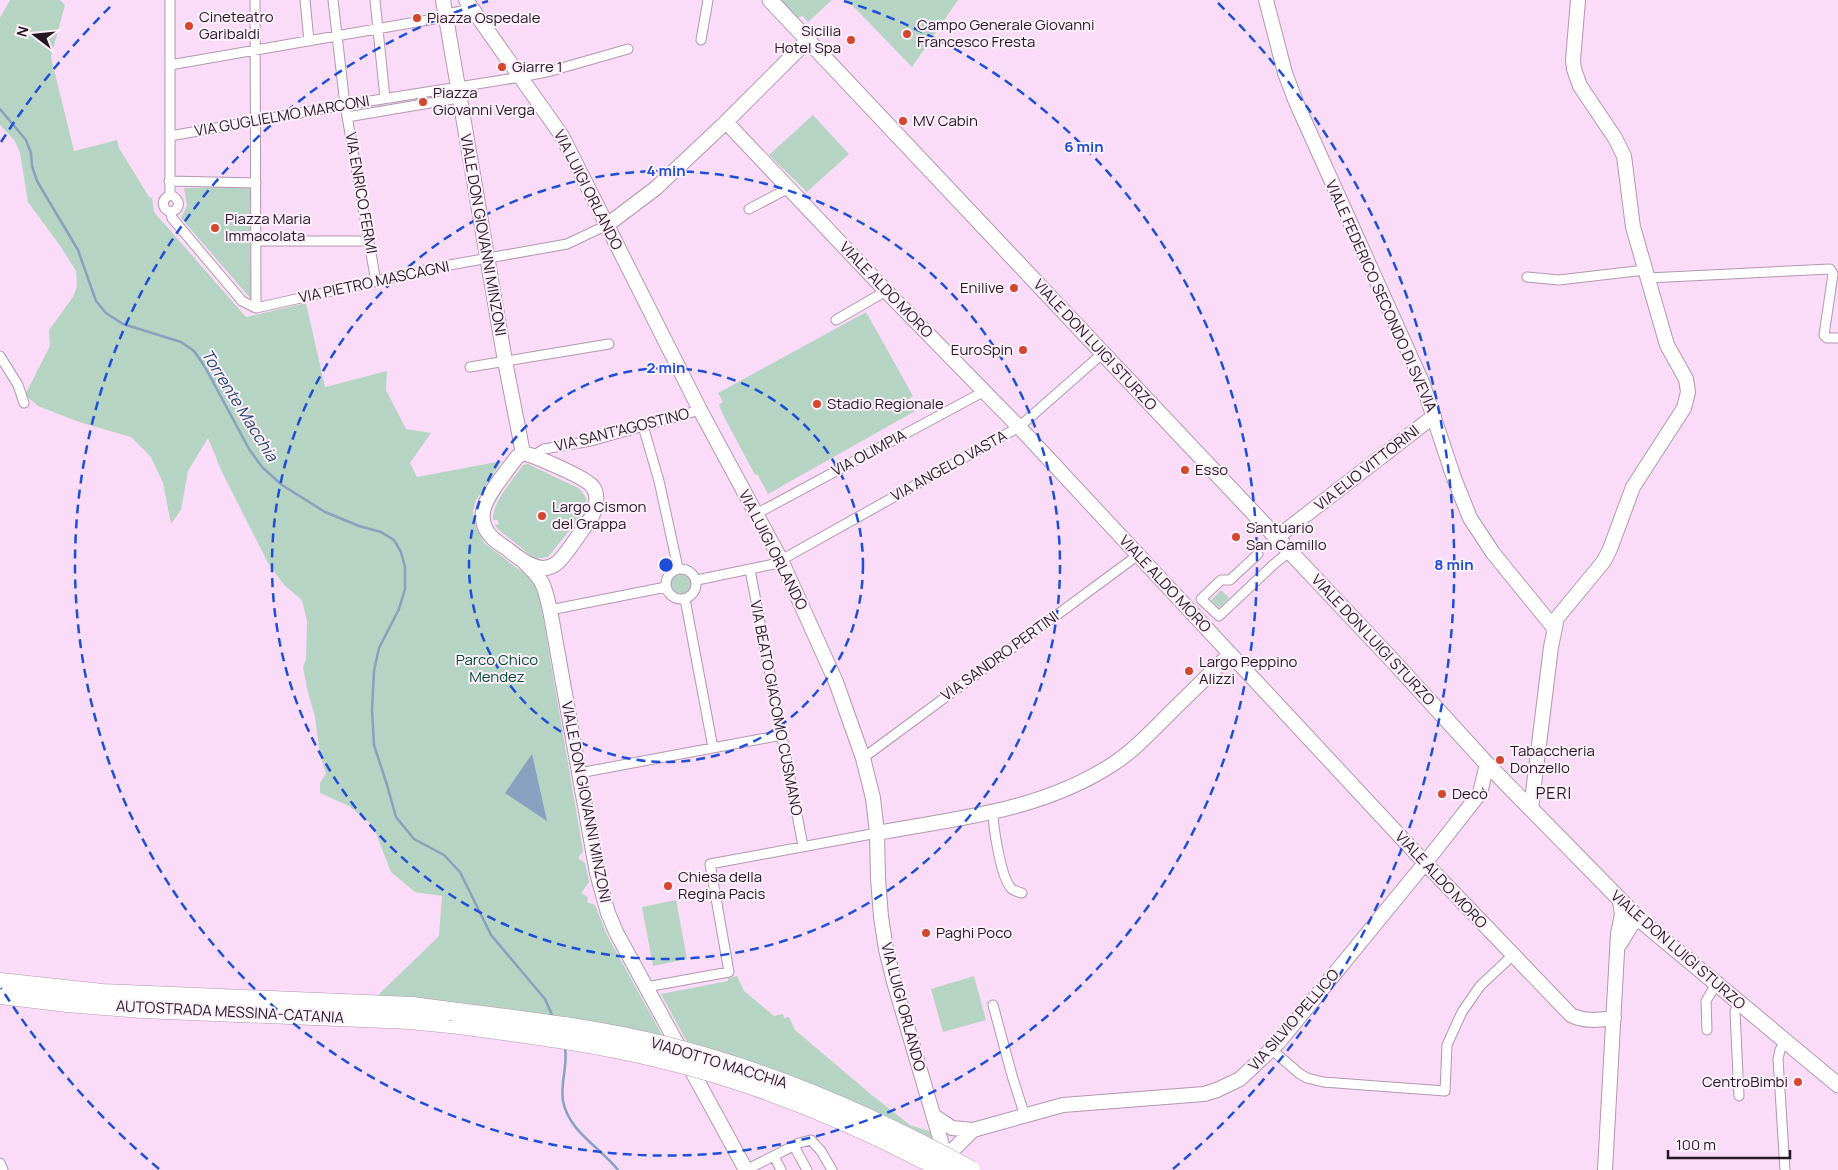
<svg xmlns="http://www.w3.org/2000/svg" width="1838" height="1170" font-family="Manrope,sans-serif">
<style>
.green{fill:#b6d4c3}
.water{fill:#87a1bf}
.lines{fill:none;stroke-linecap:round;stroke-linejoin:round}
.stream{stroke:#87a1bf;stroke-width:2.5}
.street-casing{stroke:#b396b0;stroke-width:11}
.secondary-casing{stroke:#b396b0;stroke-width:16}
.primary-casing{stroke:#b396b0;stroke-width:17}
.highway-casing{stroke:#b396b0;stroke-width:19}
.street{stroke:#fff;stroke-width:9}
.secondary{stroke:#fff;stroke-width:14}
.primary{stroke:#fff;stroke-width:15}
.highway{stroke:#fff;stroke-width:18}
.highway-bridge-casing{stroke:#b396b0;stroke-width:19;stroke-linecap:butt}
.highway-bridge{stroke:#fff;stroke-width:18}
.ring{fill:none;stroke:#1d4ed8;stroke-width:2.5;stroke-dasharray:9 6}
.poi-dot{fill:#d3472f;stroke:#fdf0fb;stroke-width:2}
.labels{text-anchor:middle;stroke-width:4;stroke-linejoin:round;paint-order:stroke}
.poi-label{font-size:15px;fill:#241923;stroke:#fdf0fb;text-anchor:start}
.street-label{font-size:15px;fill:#241923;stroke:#fdf0fb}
.park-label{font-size:15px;fill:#034e31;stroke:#fdf0fb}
.water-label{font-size:16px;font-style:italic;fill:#214670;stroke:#fdf0fb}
.neighbourhood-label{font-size:16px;letter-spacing:1px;fill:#241923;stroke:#fdf0fb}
.centre{fill:#1d4ed8;stroke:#fdf0fb;stroke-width:2.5}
.ring-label{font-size:15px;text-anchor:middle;font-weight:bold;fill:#1d4ed8;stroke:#fdf0fb;stroke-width:4;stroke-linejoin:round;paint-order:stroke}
</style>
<rect width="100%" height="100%" fill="#fbdcf8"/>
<path class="green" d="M10,0H60L65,5L51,57L74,151L117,140L119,148L149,197L152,198L154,212L246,317L306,303L325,387L387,371L386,390L406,429L431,433L410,463L417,477L502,461L476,500L473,511L474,523L484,543L534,581L538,588L583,851L578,858L585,863L589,882L581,893L588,897L587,902L595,905L607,935L663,1037C569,1017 472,1001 376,997L439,936L442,896L415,892L391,872L373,826L349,806L320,793V783L326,773L320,755L315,717L307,689L303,667L306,659L307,621L302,600L284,585L268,563L222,472L208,438L188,471L181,510L171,524L163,483L151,457L131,437L79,422L38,406L25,395L50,346L49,330L73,297L77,286L76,271L61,247L28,202L20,153L15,141L0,125V18Z
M779,0H832L808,22L803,16L796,18Z
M847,0H958L912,67Z
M813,115L849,154L807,192L769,155Z
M250,187L251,299L181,218L187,206L184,188Z
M866,312L913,396L910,398L917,410L768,494L757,474L755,475L723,415L719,405L723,402L718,393Z
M528,464L578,488C586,495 589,501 585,511L548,557L535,559L498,529L495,525L499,524L498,520H493C492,502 513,480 523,465Z
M671 584a10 10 0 1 1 20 0a10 10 0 1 1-20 0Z
M1221,590L1229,598L1219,608L1211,600Z
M676,900L687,959L653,966L642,907Z
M737,976L744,991L774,1016L783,1014L784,1018L789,1017L795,1030L873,1096L910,1125L932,1132L935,1141L687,1042L661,994L728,981V978Z
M974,976L986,1020L943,1032L931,989Z"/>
<path class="water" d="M532,754L547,821L505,793Z"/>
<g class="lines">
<path class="stream" d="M0,109L26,140L31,153L32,166L37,181L78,250L96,301L106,313L123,324L181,342L194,351L205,367L249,449L262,467L282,485L325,512L359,526L381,532L394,540L401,552L405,567V589L399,609L379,648L374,671L372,710L374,745L387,785L396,817L414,839L444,855L460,872L491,935L545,999L553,1017
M565,1048C568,1066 560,1083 563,1101C569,1132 600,1147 618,1170"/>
<defs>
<path id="street" d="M170,0V195C180,198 182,209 171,212L172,218L242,301L256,308L444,266L567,244L607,225
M255,0L256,308
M305,0L309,41
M333,0L345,105L376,282
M375,0L385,98
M701,40L708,0
M170,65L445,17
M347,117L459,98
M170,136L345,105L521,77L551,71L628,49
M169,181L256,183
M170,195C161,199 161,209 171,212
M749,209L789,188
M256,241H369
M1527,277L1559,280L1645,270
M1648,278L1830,269L1833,274L1824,335L1827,338H1838
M836,320L886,291
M0,356L18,385L24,403
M470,367L609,344
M643,426L659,481L678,568
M533,456L544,449L591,441L700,410
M756,514L983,392
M1258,554L1230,580H1221L1201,599L1219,616L1273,565L1289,552
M666 584a15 15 0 1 1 30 0a15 15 0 1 1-30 0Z
M750,570L803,846
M697,580L774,564L1019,427L1103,353
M685,599L713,748
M550,610L666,587
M863,758L1138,555
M579,773L782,735
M993,811C993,827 1001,878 1011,888C1014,891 1018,892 1022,893
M646,987L729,972L710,864L877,833
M1738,1003L1735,1012L1739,1096
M993,1005L1013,1079L1025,1116
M1707,1030L1706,1001L1716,984
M1272,1050L1300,1074L1307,1078L1323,1082L1445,1091L1447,1045L1462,1012L1480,986L1512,956
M794,1146L807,1170
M774,1156L781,1170
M0,1163L3,1170
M746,1170L799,1143L811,1140L821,1151L832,1170
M1785,1170L1778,1059L1780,1050L1785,1042"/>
<path id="secondary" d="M443,0L505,361L523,453
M466,0L562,136L700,410L781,560L836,682L863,758L873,798L877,833L878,878L881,917L886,949L894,982L947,1162
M1266,0L1285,73L1296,102L1422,382L1454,478L1470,518L1493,553L1554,628
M445,17L472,11
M726,122L886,291L1019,427L1425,863L1571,1015C1585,1022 1598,1020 1614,1018
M607,225L656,188L726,122L808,40
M523,453L533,456C545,461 587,478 593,487C599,496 596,509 591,518C583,528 566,556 557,563C540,577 519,558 506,548C500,544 493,540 489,534C484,528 482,519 483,512C485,496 507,471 517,457Z
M1276,538L1434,416
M524,562C544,581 544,584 550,610L597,873L608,913L616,932L746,1170
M1531,809L1551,647L1557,618L1604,561L1610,549L1633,487L1684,408L1688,392L1686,379L1667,345L1633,227L1624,156L1615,138L1580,86L1574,69L1573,60L1578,0
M877,833C959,818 1041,811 1113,764C1133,751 1150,733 1167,716C1188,695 1209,675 1230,654
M1620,944L1632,924L1639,919
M934,1116L952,1128L973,1130L1063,1105L1204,1094L1217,1090L1240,1079L1278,1043L1425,863L1480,793L1487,764
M949,1168L954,1149L973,1130
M1605,1170L1618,934L1622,914L1620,902"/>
<path id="primary" d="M770,0L1393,661L1487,764L1639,919L1838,1085"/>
<path id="highway" d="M0,982L102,993L412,1006L450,1011
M0,995L67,1003L142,1009L410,1020L460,1025"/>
</defs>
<use href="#street" class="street-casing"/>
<use href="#secondary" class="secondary-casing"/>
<use href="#primary" class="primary-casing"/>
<use href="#highway" class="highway-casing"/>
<use href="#street" class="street"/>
<use href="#secondary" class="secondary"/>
<use href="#primary" class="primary"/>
<use href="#highway" class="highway"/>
<defs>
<path id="highway-bridge" d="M450,1011C522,1020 596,1028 667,1046C774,1073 875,1117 971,1170
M460,1025C527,1034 595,1043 661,1059C760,1083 854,1122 943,1170"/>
</defs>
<use href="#highway-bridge" class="highway-bridge-casing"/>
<use href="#highway-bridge" class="highway-bridge"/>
</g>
<g class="ring">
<circle cx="666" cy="565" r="197"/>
<circle cx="666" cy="565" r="394"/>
<path d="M844 1A591 591 0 1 1 488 1"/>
<path d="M159 1169A788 788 0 0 1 1 988M1 142A788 788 0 0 1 114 3M1218 3A788 788 0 0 1 1173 1169"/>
</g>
<g class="poi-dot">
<circle cx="417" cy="18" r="5"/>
<circle cx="189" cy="26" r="5"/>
<circle cx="907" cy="34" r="5"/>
<circle cx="851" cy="40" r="5"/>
<circle cx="502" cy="67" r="5"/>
<circle cx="423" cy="102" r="5"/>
<circle cx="903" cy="121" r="5"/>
<circle cx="215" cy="228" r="5"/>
<circle cx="1014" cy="288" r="5"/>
<circle cx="1023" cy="350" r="5"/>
<circle cx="817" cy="404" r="5"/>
<circle cx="1185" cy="470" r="5"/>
<circle cx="542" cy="516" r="5"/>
<circle cx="1236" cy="537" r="5"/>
<circle cx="1189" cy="671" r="5"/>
<circle cx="1500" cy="760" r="5"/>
<circle cx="1442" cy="794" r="5"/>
<circle cx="668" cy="886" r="5"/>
<circle cx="926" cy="933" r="5"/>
<circle cx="1798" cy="1082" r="5"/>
</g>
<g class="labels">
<g class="poi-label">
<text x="199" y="22">Cineteatro<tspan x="199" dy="17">Garibaldi</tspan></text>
<text x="427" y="23">Piazza Ospedale</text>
<text x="917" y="30">Campo Generale Giovanni<tspan x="917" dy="17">Francesco Fresta</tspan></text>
<text x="841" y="36" text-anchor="end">Sicilia<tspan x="841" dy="17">Hotel Spa</tspan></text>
<text x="512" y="72">Giarre 1</text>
<text x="433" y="98">Piazza<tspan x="433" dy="17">Giovanni Verga</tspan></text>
<text x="913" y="126">MV Cabin</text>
<text x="225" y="224">Piazza Maria<tspan x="225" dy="17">Immacolata</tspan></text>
<text x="1004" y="293" text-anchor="end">Enilive</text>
<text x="1013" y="355" text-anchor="end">EuroSpin</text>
<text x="827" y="409">Stadio Regionale</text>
<text x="1195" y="475">Esso</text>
<text x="552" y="512">Largo Cismon<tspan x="552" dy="17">del Grappa</tspan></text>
<text x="1246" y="533">Santuario<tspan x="1246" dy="17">San Camillo</tspan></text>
<text x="1199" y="667">Largo Peppino<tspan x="1199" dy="17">Alizzi</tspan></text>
<text x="1510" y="756">Tabaccheria<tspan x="1510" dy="17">Donzello</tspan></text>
<text x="1452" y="799">Decò</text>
<text x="678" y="882">Chiesa della<tspan x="678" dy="17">Regina Pacis</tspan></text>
<text x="936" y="938">Paghi Poco</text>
<text x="1788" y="1087" text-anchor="end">CentroBimbi</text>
</g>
<g class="street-label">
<text transform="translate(282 116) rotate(-10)" y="5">VIA GUGLIELMO MARCONI</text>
<text transform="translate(588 190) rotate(63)" y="5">VIA LUIGI ORLANDO</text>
<text transform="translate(361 193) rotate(80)" y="5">VIA ENRICO FERMI</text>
<text transform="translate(483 235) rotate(80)" y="5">VIALE DON GIOVANNI MINZONI</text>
<text transform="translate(374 282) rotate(-12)" y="5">VIA PIETRO MASCAGNI</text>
<text transform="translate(886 290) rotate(46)" y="5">VIALE ALDO MORO</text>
<text transform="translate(1381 296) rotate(66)" y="5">VIALE FEDERICO SECONDO DI SVEVIA</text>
<text transform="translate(1095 345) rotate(47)" y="5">VIALE DON LUIGI STURZO</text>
<text transform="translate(622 430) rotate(-14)" y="5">VIA SANT'AGOSTINO</text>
<text transform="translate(869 453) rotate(-28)" y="5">VIA OLIMPIA</text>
<text transform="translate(949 466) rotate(-29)" y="5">VIA ANGELO VASTA</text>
<text transform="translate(1367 468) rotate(-38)" y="5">VIA ELIO VITTORINI</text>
<text transform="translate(773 550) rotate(63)" y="5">VIA LUIGI ORLANDO</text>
<text transform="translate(1165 584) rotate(47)" y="5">VIALE ALDO MORO</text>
<text transform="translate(1373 640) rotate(47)" y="5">VIALE DON LUIGI STURZO</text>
<text transform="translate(1000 656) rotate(-36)" y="5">VIA SANDRO PERTINI</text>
<text transform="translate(776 708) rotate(79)" y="5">VIA BEATO GIACOMO CUSMANO</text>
<text transform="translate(586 802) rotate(79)" y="5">VIALE DON GIOVANNI MINZONI</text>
<text transform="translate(1441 880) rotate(47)" y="5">VIALE ALDO MORO</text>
<text transform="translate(1678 950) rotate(41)" y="5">VIALE DON LUIGI STURZO</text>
<text transform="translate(903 1007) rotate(75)" y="5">VIA LUIGI ORLANDO</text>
<text transform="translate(230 1012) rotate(3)" y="5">AUTOSTRADA MESSINA-CATANIA</text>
<text transform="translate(1294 1020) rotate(-49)" y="5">VIA SILVIO PELLICO</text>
<text transform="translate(719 1063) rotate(17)" y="5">VIADOTTO MACCHIA</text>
</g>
<g class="park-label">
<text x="497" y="665">Parco Chico<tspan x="497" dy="17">Mendez</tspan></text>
</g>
<g class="water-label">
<text transform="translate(240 405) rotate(58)" y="6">Torrente Macchia</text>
</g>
<g class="neighbourhood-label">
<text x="1554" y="799">PERI</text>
</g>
</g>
<circle cx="666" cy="565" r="8" class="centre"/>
<g class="ring-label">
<text x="1084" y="152">6 min</text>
<text x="666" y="176">4 min</text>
<text x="666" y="373">2 min</text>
<text x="1454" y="570">8 min</text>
</g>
<g transform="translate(35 35) rotate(286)" stroke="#fdf0fb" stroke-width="4" paint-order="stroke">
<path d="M0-4L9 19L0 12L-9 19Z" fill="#241923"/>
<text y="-8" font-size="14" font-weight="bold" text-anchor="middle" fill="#241923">N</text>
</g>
<path d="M1668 1150v8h122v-8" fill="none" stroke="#241923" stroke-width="2.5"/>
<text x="1676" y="1150" font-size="15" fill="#241923" stroke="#fdf0fb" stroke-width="4" paint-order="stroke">100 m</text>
</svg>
